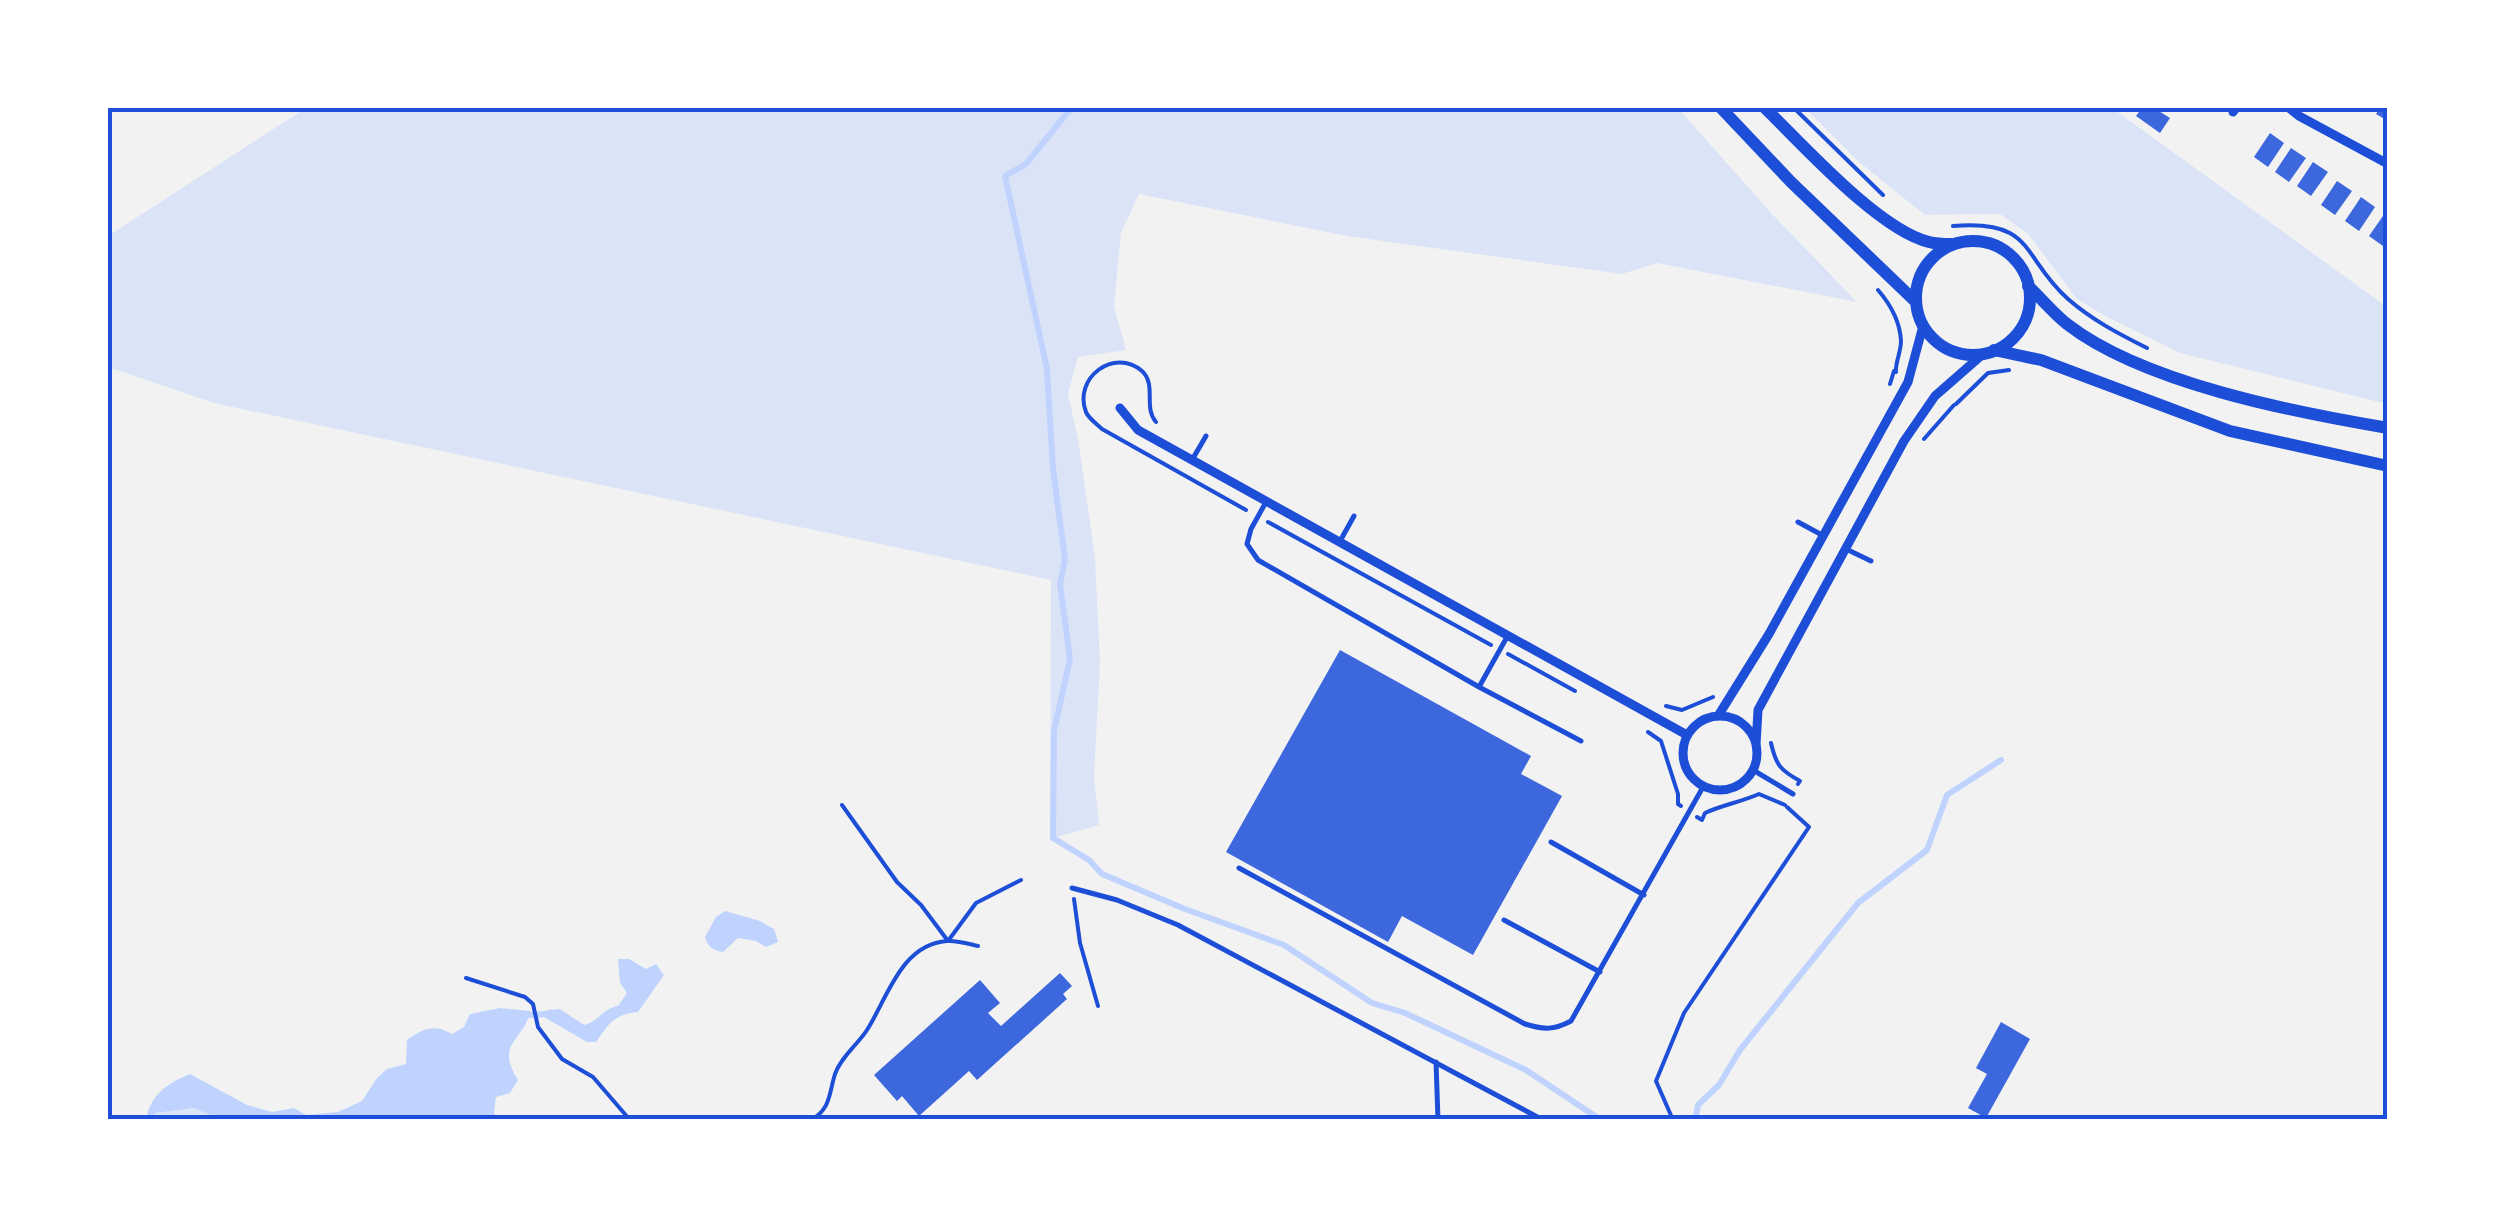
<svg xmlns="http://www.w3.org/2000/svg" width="2495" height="1227" font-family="Commissioner,sans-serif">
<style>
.green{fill:#dbe4f7}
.water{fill:#bfd3fe}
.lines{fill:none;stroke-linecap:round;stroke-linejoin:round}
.stream{stroke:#bfd3fe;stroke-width:6}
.building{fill:#3d67dc}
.path{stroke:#1d4ed8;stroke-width:4}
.service{stroke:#1d4ed8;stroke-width:5}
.minor{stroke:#1d4ed8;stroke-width:9}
.secondary{stroke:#1d4ed8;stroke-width:12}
.neatline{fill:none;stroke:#1d4ed8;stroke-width:4}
</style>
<rect width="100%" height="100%" fill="#f2f2f2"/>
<path class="green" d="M306,108H1678L1771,213L1857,302L1657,263L1622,274L1347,236L1139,194L1121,233L1114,306L1126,350L1078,357L1068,394L1078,439L1095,558L1100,663L1094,777L1099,825L1050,839L1051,580L214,403L108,367V236Z
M1805,108H2112L2387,307V404L2180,353L2105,316L2077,299L2028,234L2000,214L1925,215L1859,162Z
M194,1108L223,1119L152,1120L155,1113Z"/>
<path class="water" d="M725,911L760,921L774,929L778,942L766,947L756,941L738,938L723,952C712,950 708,947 705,937L716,917Z
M618,959H629L646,969L656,964L664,975L638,1012C615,1014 609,1023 596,1042H587L544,1017L547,1010L560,1009L584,1025C598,1022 602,1009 618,1006L627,993L620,983Z
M500,1008L530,1011C525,1041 494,1042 518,1080L510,1093L496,1097L494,1113L498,1119L223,1120L194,1108L155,1113L152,1119H146C151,1094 168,1083 190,1074L247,1105L272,1112L294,1108L306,1115L338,1112L362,1101L377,1078L387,1069L406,1064L407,1040C424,1028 434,1024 452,1034L464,1027L470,1014Z"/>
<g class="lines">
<path class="stream" d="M1071,108L1026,164L1005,176L1047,369L1053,469L1065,559L1060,584L1070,659L1054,731L1053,838L1089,860L1102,874L1185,909L1284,945L1372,1003L1405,1013L1526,1070L1601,1120
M530,1015L546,1014
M1695,1120L1698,1105L1719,1085L1740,1050L1858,903L1927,850L1947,795L2001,760"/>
</g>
<path class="building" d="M2142,108H2154L2170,118L2160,133L2136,116Z
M2380,108H2388V121L2376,114Z
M2270,133L2284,143L2268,167L2254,157Z
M2291,148L2306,158L2289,182L2275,172Z
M2313,162L2328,172L2311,196L2297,186Z
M2337,181L2352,191L2335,215L2321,205Z
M2361,197L2375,207L2359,231L2345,221Z
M2385,213L2388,240L2383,246L2369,236Z
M1340,650L1531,756L1521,774L1562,796L1473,955L1402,916L1388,942L1226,852Z
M1060,973L1072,986L1063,994L1067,999L977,1080L969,1071L919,1116L902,1096L897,1101L874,1075L980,980L1000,1003L988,1013L1001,1026Z
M2001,1022L2030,1039L1986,1118L1968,1108L1987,1074L1976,1068Z"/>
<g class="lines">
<path class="path" d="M1794,108L1883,195
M1953,226C2035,219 2021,257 2068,299C2092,320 2119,334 2147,348
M1878,290C1891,305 1900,321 1901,341C1901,352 1895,363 1896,372
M1890,384L1894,371
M1956,404L1988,373L2009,370
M1156,422C1143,407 1157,385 1142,371C1114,347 1073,378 1086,412C1088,418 1097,424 1102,429L1246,510
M1924,439L1954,405
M1268,522L1491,645
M1508,654L1575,691
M1666,706L1682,710L1713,697
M1648,732L1661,741L1678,794V804L1681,806
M1771,743C1776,765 1780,770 1800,781L1798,784
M842,805L897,882L921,905L948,941L976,903L1021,880
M1697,817L1702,820L1705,813C1722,805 1741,802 1759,794L1785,805
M1074,899L1080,943L1098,1006
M466,978L525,997L533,1004L538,1027L562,1059L593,1077L630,1120
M811,1120C831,1109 829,1093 835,1074C841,1057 858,1044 867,1030C887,999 901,944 947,941C957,940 969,944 978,946
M1673,1120L1656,1081L1684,1013L1809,827L1787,807"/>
<path class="service" d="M1192,460L1206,436
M1266,502L1251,529L1247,544L1258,560L1479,687L1581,741
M1798,522L1822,535
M1339,543L1354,516
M1846,549L1871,561
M1479,687L1507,637
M1753,770L1793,794
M1551,842L1644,895
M1239,868L1525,1024C1544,1030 1554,1030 1571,1021L1703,787
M1072,888L1117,900L1178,925L1543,1120
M1504,920L1600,972
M1436,1062L1438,1120"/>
<path class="minor" d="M2289,108L2299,116L2388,164
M2233,112L2236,108
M1120,408L1138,430L1687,735
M1683 753a37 37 0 1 1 74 0a37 37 0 1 1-74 0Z
M1718,716L1769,634L1908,382L1923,326
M1756,745L1758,710L1904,441L1935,396L1983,354"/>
<path class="secondary" d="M1721,108L1791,182L1916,302
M1765,108C1802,144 1879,230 1929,242C1936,244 1945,244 1952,244
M1916 298a57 57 0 1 1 114 0a57 57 0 1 1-114 0Z
M2028,286C2041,298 2053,313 2067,324C2143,383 2293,412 2388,428
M1994,350L2041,360L2230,431L2388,466"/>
</g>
<rect width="2495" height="1227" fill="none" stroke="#ffffff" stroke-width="220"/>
<rect x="110" y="110" width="2275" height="1007" class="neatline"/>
</svg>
